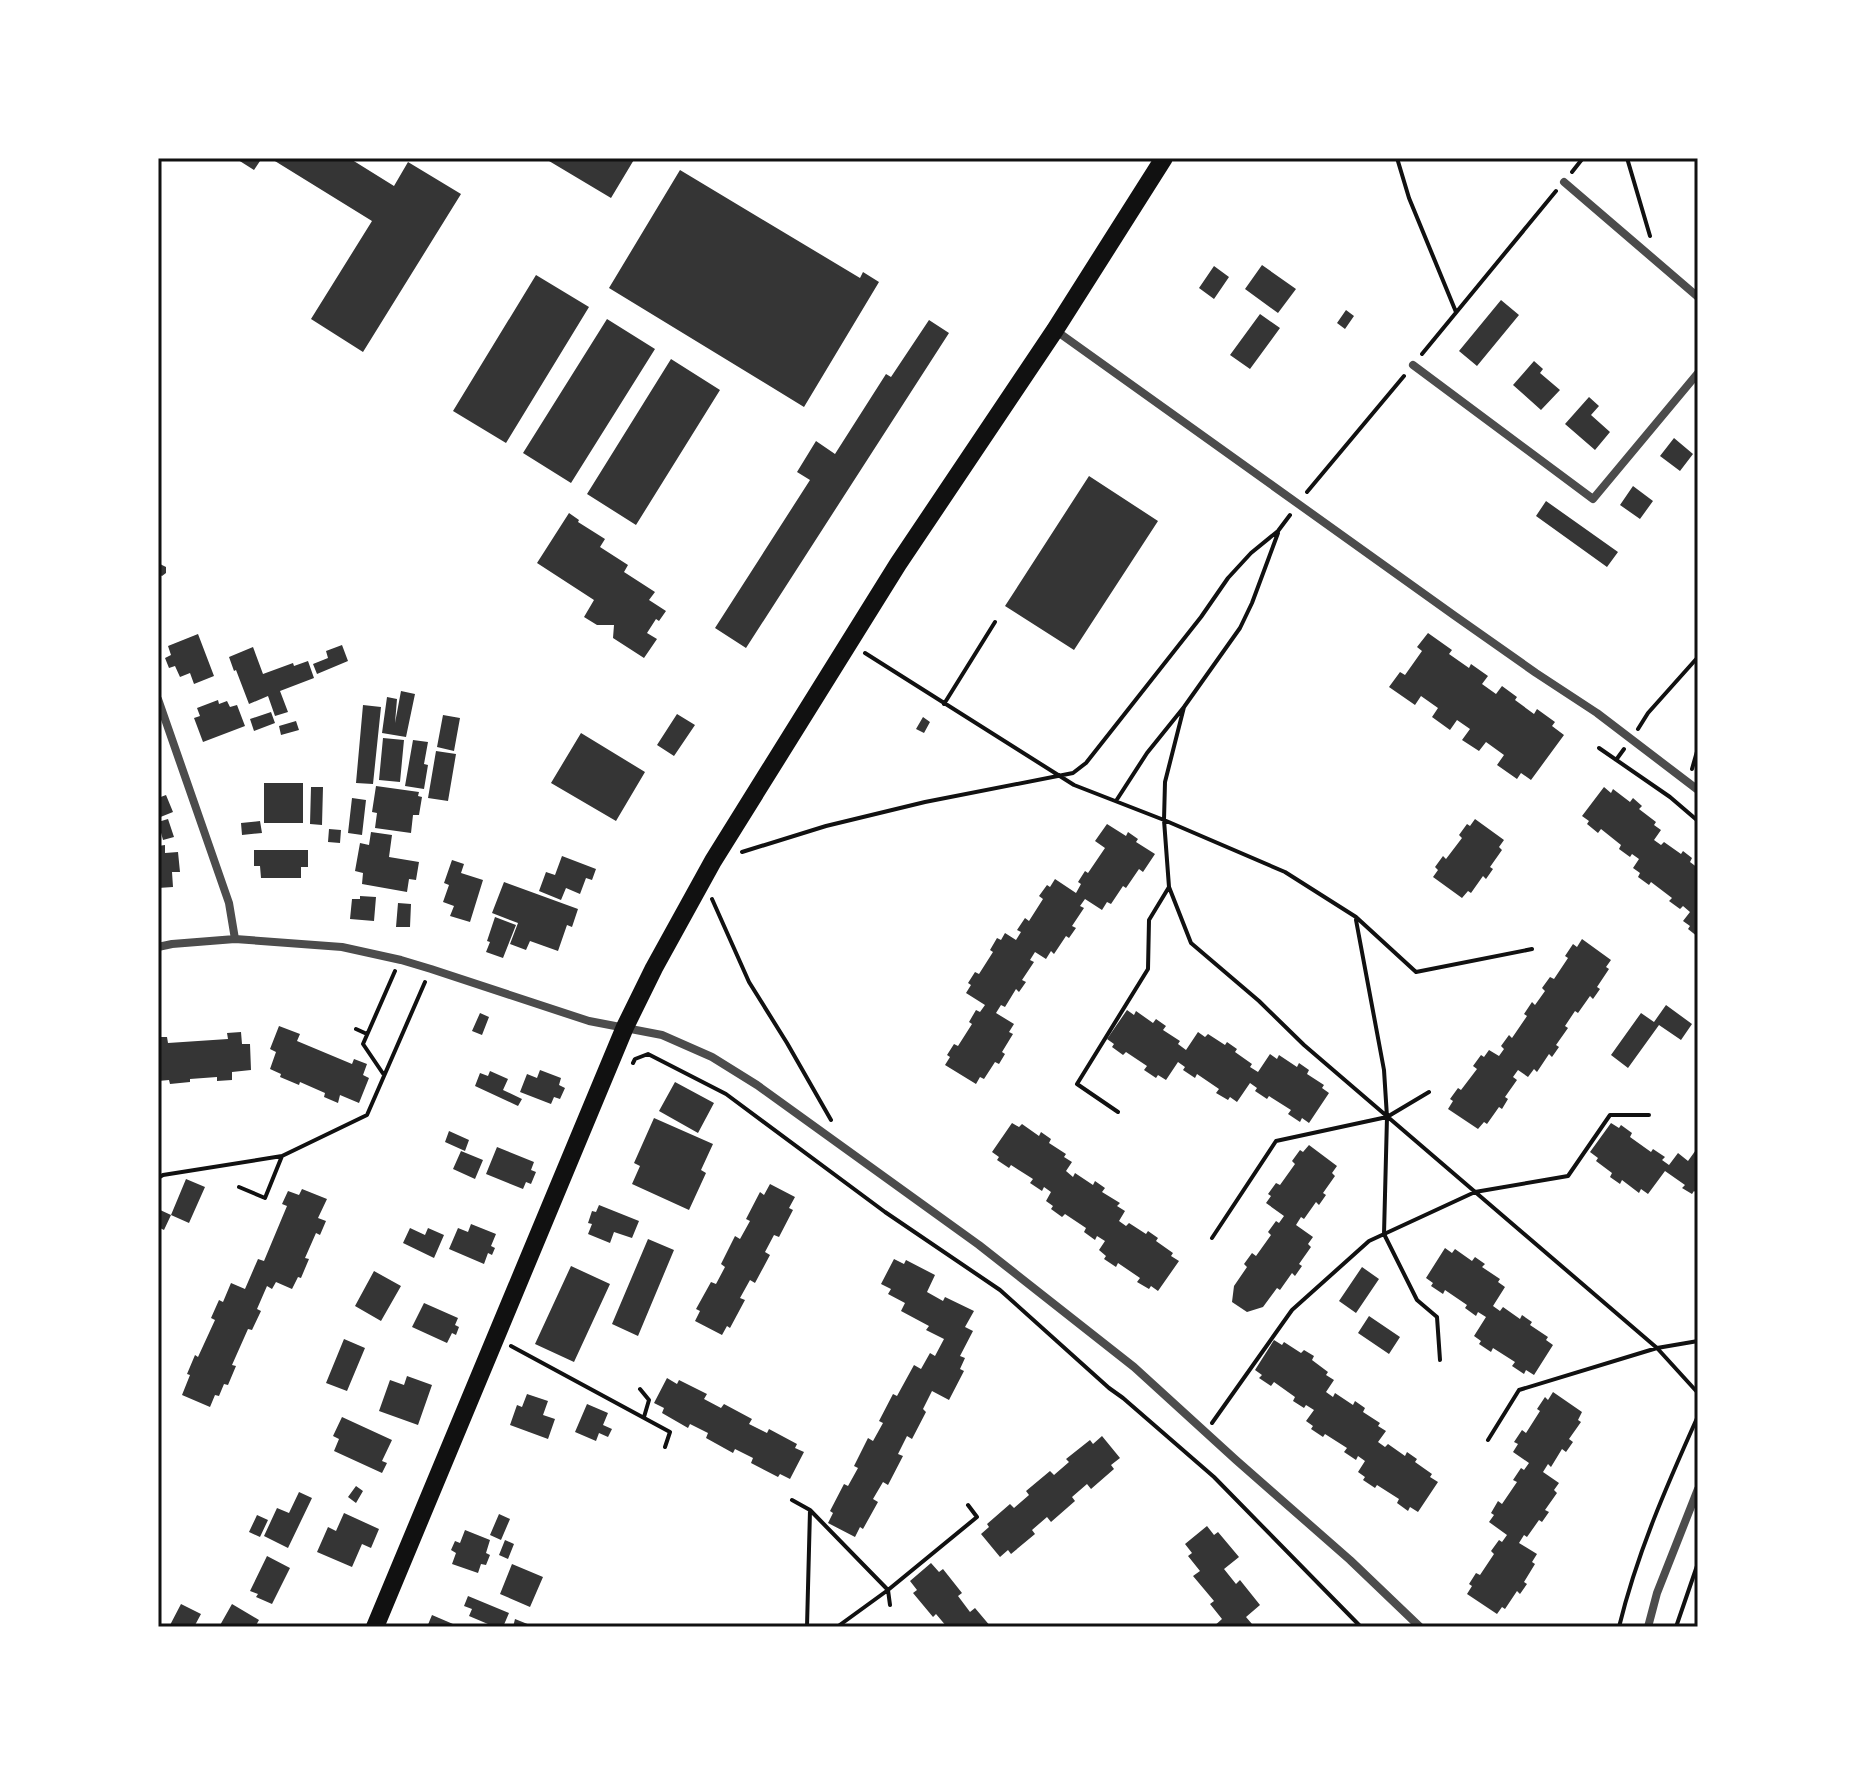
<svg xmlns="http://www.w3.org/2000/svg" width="1856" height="1785" font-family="'Roboto Condensed',sans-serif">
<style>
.building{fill:#353535}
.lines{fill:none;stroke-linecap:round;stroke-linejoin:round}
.path{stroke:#111;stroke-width:4}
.minor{stroke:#4c4c4c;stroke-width:8}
.primary{stroke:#111;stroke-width:18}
.neatline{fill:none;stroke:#111;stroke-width:3}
</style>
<rect width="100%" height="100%" fill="#fff"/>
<path class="building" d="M235,158H262L254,170Z
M270,158H349L394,186L408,162L461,194L363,352L311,319L372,221Z
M544,158H635L611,198Z
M680,170L860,278L863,272L879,282L804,407L609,288Z
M1262,265L1296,289L1278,313L1245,289Z
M1214,266L1229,277L1214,299L1199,288Z
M536,275L589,307L506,443L453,411Z
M1501,300L1519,315L1477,366L1459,351Z
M1346,310L1354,316L1345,329L1337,323Z
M1260,314L1280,328L1250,369L1230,355Z
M607,319L655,349L571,483L523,453Z
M929,320L949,333L746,648L715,628L810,480L797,472L816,441L835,454L886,374L891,377Z
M671,359L720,390L636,525L587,494Z
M1534,361L1543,369L1540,373L1560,390L1541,410L1513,385Z
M1589,397L1599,406L1591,415L1610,432L1595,450L1565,424Z
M1674,438L1693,454L1680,471L1660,456Z
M1089,476L1158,521L1074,650L1005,606Z
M1633,486L1653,501L1640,519L1620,505Z
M1546,501L1618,552L1607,567L1536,516Z
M569,513L579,520L578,522L605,539L600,547L628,565L624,572L655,592L649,600L666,611L659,621L656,619L647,633L657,639L644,658L613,638L614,625H597L584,617L594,600L537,563Z
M158,563L166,567V573L162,576L158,574Z
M1428,633L1452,650L1449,654L1469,668L1471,664L1488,676L1482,684L1496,694L1502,686L1517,697L1515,700L1534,714L1537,709L1555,722L1552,726L1564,735L1531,780L1521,773L1517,779L1497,765L1504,755L1486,742L1479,751L1462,740L1470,729L1457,720L1450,730L1432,717L1438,708L1421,696L1415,705L1389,687L1400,672L1405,675L1422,651L1417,647Z
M198,634L214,676L194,684L190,673L180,677L175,666L169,668L165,658L171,655L168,646Z
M342,645L348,661L317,674L313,664L328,658L326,651Z
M253,647L263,674L293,663L294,666L308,661L314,678L280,691L288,712L275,716L268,696L249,704L236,670L234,671L229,657Z
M401,691L415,694L406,737L382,733L387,697L397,699L395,723Z
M218,700L219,704L227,701L230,707L237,705L245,726L203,742L194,718L200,716L197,708Z
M363,705L381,707L373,784L356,783Z
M271,712L275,723L254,731L250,719Z
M677,714L695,725L674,756L657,745Z
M443,715L460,718L454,751L437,747Z
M923,717L930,722L924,733L916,729Z
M296,721L299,730L281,735L279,726Z
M581,733L645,772L616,821L551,783Z
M383,738L404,740L400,782L379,780Z
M413,740L428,742L424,764L428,765L424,789L405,786Z
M436,751L456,754L448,801L428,798Z
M264,783H303V823H264Z
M376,786L419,792L418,796L422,797L419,815H413L411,833L375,828L377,813L372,812Z
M311,787H323L322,825L310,824Z
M1604,787L1611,793L1613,789L1630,802L1633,798L1642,806L1639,809L1656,822L1654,825L1661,830L1654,840L1661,845L1664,842L1681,854L1683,851L1692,858L1690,862L1698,868V937L1688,929L1690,926L1683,921L1690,912L1683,906L1680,909L1669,901L1672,898L1651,882L1649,885L1638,877L1640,873L1633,868L1639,859L1632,854L1630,857L1619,849L1621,845L1601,829L1598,833L1587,824L1589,821L1582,816Z
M166,795L173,812L158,818V798Z
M352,798L366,800L362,835L348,833Z
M168,819L174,837L163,840L158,822Z
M1475,819L1504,840L1499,847L1502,850L1490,867L1493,869L1486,879L1483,876L1471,893L1468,891L1462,898L1433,877L1438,870L1435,867L1443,856L1446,859L1462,838L1459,835L1467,824L1470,826Z
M260,821L262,833L242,835L241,823Z
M1107,824L1126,836L1128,832L1138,839L1136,842L1155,854L1143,872L1139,869L1126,888L1123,886L1111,904L1107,902L1102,910L1085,899L1080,906L1084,908L1072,926L1076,928L1069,938L1066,936L1054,954L1051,951L1046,959L1035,952L1030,960L1034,962L1022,980L1026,982L1019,992L1016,989L1005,1007L1001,1005L996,1013L1014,1024L1009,1032L1013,1034L1002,1052L1005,1054L999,1064L995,1062L984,1079L980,1077L976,1084L945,1065L950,1057L947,1055L954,1044L958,1046L972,1024L969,1022L976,1010L980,1012L985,1005L966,993L971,985L968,983L975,972L979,974L993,952L990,950L997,938L1001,940L1005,933L1016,940L1021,932L1017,930L1025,918L1029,921L1043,899L1039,896L1047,885L1050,887L1055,879L1076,893L1081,884L1078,882L1085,871L1088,873L1105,848L1095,841Z
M329,829L341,830L340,843L328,842Z
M371,832L392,835L389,857L419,862L416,880L409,879L407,892L362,884L363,873L355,871L360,843L369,845Z
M165,845V853L178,852L180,872H172L173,887L158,888V846Z
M254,850H308V867H301V878H261L260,866H254Z
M562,856L596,869L592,880L586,878L580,894L566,888L561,900L539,891L546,872L555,875Z
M452,860L464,864L461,873L483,880L470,922L450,916L454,906L443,902L449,885L444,883Z
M504,882L578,909L572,927L567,925L558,951L530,941L526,950L510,944L518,923L492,913Z
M360,896L376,897L374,921L350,919L352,899H360Z
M398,903L411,904L410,927H396Z
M495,917L516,925L503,958L486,952L490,942L487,941Z
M1582,939L1611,960L1606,967L1609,969L1597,987L1600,989L1593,999L1590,996L1578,1013L1575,1011L1565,1026L1568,1028L1556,1045L1559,1047L1552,1057L1549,1054L1537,1072L1534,1069L1528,1077L1518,1070L1513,1077L1517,1080L1505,1097L1508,1099L1502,1109L1499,1107L1487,1124L1484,1122L1478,1129L1448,1109L1453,1101L1450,1099L1458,1088L1461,1090L1477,1069L1473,1066L1481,1055L1484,1057L1489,1050L1499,1056L1504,1049L1501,1046L1509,1035L1512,1038L1527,1016L1524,1014L1532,1002L1535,1005L1545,991L1542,988L1550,977L1554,979L1568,958L1565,956L1573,944L1577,947Z
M1666,1005L1692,1024L1681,1040L1659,1025L1628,1068L1611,1055L1641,1013L1654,1022Z
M1127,1010L1134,1015L1136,1011L1153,1023L1156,1019L1166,1026L1163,1030L1180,1041L1178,1044L1186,1050L1198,1032L1205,1037L1208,1034L1225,1045L1227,1042L1237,1049L1235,1052L1252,1064L1250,1067L1258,1072L1270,1054L1277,1059L1279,1055L1297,1067L1299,1063L1309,1070L1307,1074L1324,1085L1322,1088L1329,1093L1309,1123L1302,1118L1300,1122L1288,1114L1291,1110L1269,1096L1267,1099L1255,1091L1257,1088L1250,1083L1237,1102L1230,1097L1228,1100L1216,1093L1219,1089L1197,1074L1195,1078L1183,1070L1185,1067L1178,1062L1166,1080L1158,1075L1156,1078L1144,1070L1147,1066L1126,1052L1123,1055L1112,1047L1114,1044L1107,1039Z
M480,1013L489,1017L482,1035L472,1031Z
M279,1026L300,1034L297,1041L352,1064L354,1059L367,1064L363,1075L369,1078L359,1103L340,1095L338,1103L324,1097L325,1093L300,1082L299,1085L280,1077L281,1074L270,1069L276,1052L270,1049Z
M241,1032L242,1044H250L251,1070L232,1072V1080L217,1081V1077L190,1079V1082L170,1084L169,1080L158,1081V1037H167L168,1043L228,1039L227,1033Z
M540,1070L561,1078L559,1085L565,1088L560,1099L554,1097L551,1104L520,1092L527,1074L537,1078Z
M490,1071L508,1079L503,1090L522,1099L518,1106L475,1086L480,1073L488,1076Z
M675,1082L714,1103L698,1133L659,1111Z
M654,1118L713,1144L701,1170L706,1173L689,1210L632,1184L640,1166L634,1163Z
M1012,1123L1019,1127L1022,1124L1039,1136L1041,1132L1051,1139L1049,1143L1066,1154L1064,1157L1072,1162L1066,1171L1073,1177L1075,1173L1093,1185L1095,1181L1105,1188L1102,1192L1120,1203L1117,1206L1125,1211L1119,1221L1126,1226L1129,1223L1146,1234L1148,1231L1158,1238L1156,1241L1173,1253L1171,1256L1179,1261L1158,1291L1151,1286L1149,1289L1137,1282L1140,1278L1118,1263L1116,1267L1104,1259L1106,1256L1099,1250L1105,1241L1097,1236L1095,1240L1084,1232L1086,1228L1065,1214L1062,1217L1051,1209L1053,1206L1046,1201L1051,1192L1044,1187L1042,1191L1030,1183L1033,1179L1011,1165L1009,1168L997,1160L999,1157L992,1152Z
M1611,1123L1619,1128L1621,1125L1632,1133L1630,1137L1651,1152L1653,1149L1665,1157L1662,1160L1669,1165L1678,1153L1688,1161L1698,1147V1194L1694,1191L1692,1194L1682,1188L1685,1185L1665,1171L1648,1194L1641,1189L1639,1193L1622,1180L1620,1184L1610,1177L1612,1173L1596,1161L1598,1158L1590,1152Z
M449,1131L469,1140L465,1151L445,1142Z
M1309,1145L1337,1166L1332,1173L1335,1176L1323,1193L1326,1195L1319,1205L1316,1202L1304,1219L1301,1217L1296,1225L1313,1237L1308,1244L1311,1247L1299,1264L1302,1266L1295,1276L1292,1273L1280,1290L1277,1288L1263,1307L1247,1312L1232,1302L1234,1286L1247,1267L1244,1264L1252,1253L1256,1256L1271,1235L1268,1232L1276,1221L1279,1223L1284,1216L1266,1203L1271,1196L1268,1194L1276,1183L1280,1185L1295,1164L1292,1161L1300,1150L1303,1152Z
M497,1147L534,1162L531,1170L536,1172L531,1184L526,1182L523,1189L486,1174Z
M461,1151L483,1160L475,1179L453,1169Z
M186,1179L205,1187L189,1223L171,1215Z
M770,1184L795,1197L789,1208L793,1210L779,1237L774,1235L765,1252L770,1255L755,1283L750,1280L740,1298L745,1300L730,1328L727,1326L722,1335L695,1321L700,1311L696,1309L711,1282L716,1284L725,1267L721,1264L735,1236L740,1239L750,1221L746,1219L760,1192L764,1195Z
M302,1189L327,1199L318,1218L326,1221L320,1235L316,1233L305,1258L309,1259L301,1278L298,1277L292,1289L276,1282L272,1289L267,1286L257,1309L261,1311L252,1330L248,1329L232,1365L236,1366L228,1385L224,1384L219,1396L215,1395L210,1407L182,1395L190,1375L187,1374L195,1355L198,1357L215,1320L211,1318L219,1300L223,1302L231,1283L245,1289L258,1259L264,1261L287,1206L282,1204L288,1191L299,1195Z
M599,1205L639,1221L632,1238L614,1232L610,1243L588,1234L592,1224L588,1223L592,1211L596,1212Z
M158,1209L171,1215L164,1230L158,1227Z
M471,1224L496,1234L491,1246L495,1248L492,1255L488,1253L484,1264L449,1249L458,1228L468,1232Z
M410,1228L425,1235L428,1228L444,1235L434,1258L403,1243Z
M648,1239L674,1250L638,1336L612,1324Z
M1445,1248L1452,1253L1455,1249L1472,1261L1475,1257L1485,1264L1482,1267L1500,1279L1498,1282L1505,1287L1493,1306L1500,1311L1503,1307L1520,1319L1522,1315L1532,1322L1530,1325L1548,1337L1546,1340L1553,1345L1534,1375L1526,1370L1524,1374L1512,1366L1515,1362L1493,1348L1491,1352L1479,1344L1481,1341L1474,1336L1486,1317L1478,1312L1476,1316L1465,1308L1467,1305L1445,1290L1443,1294L1431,1286L1433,1283L1426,1278Z
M894,1259L904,1264L906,1260L935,1275L927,1292L943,1301L945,1297L974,1311L965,1327L973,1331L960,1356L965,1358L960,1369L964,1371L949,1400L932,1391L923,1409L926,1412L912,1439L907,1436L898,1454L903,1456L888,1485L883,1482L873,1499L878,1502L863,1529L860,1527L855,1537L828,1523L833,1513L830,1511L844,1484L848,1486L858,1468L854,1466L868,1438L873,1441L883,1423L879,1421L893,1394L897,1396L914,1365L921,1369L930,1353L935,1356L944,1339L926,1330L929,1326L901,1311L905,1303L888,1294L891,1289L881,1284Z
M571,1266L610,1284L574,1362L535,1344Z
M1362,1267L1379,1279L1356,1313L1339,1301Z
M374,1271L401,1286L381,1321L355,1306Z
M424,1303L458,1318L455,1325L459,1327L456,1335L452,1333L447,1343L412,1327Z
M1369,1316L1400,1337L1389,1354L1358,1333Z
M344,1339L365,1348L347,1391L326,1383Z
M1274,1340L1282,1345L1284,1342L1301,1353L1304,1350L1314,1356L1312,1360L1328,1372L1326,1375L1334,1380L1326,1392L1333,1397L1335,1393L1353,1405L1355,1401L1365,1408L1363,1412L1380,1423L1378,1426L1386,1431L1378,1442L1385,1447L1388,1444L1405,1456L1407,1452L1417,1459L1415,1462L1432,1474L1430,1477L1438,1482L1418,1512L1410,1507L1408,1511L1397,1503L1399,1499L1377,1485L1375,1488L1363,1480L1365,1477L1358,1472L1365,1461L1358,1456L1356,1460L1344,1452L1347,1448L1325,1434L1323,1437L1311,1429L1313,1426L1306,1421L1314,1410L1306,1405L1304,1408L1293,1401L1295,1397L1274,1382L1271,1386L1259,1378L1262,1375L1255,1370Z
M407,1376L432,1385L418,1425L379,1411L390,1380L404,1385Z
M667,1378L677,1384L679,1380L707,1394L704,1399L721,1408L724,1404L752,1419L749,1424L767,1433L769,1429L797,1444L795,1448L804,1452L790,1479L780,1474L778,1477L751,1463L753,1458L735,1449L733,1453L706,1438L708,1433L690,1424L688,1428L662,1413L664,1408L654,1403Z
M1553,1392L1582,1412L1578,1420L1581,1422L1569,1439L1573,1442L1566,1452L1562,1449L1551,1467L1548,1464L1543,1472L1559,1483L1554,1490L1557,1493L1545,1510L1549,1512L1542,1522L1539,1520L1527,1537L1524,1535L1519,1543L1537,1554L1532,1562L1535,1564L1524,1582L1527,1584L1520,1594L1517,1591L1505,1609L1502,1607L1497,1614L1467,1594L1472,1586L1469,1584L1476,1573L1480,1575L1494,1554L1491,1551L1499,1540L1502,1542L1507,1535L1489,1522L1494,1515L1491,1513L1498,1501L1502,1504L1517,1482L1513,1480L1521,1468L1524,1470L1529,1463L1513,1452L1518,1444L1514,1442L1522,1430L1526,1433L1540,1411L1537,1409L1545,1397L1548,1400Z
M527,1394L548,1401L543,1415L555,1419L548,1439L510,1425L517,1405L522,1407Z
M587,1404L608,1413L603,1425L612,1429L608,1437L599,1433L596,1441L575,1432Z
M342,1417L392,1440L382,1461L387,1463L382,1473L334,1451L339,1439L333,1436Z
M1102,1436L1120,1458L1111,1465L1114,1469L1091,1489L1087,1484L1072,1497L1075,1501L1051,1522L1047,1517L1032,1530L1035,1534L1011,1554L1008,1550L1000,1557L981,1534L989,1527L987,1524L1010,1504L1014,1508L1029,1495L1026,1491L1050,1471L1054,1475L1069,1462L1066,1459L1090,1440L1093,1444Z
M356,1486L363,1491L356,1503L348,1497Z
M299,1492L312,1498L288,1548L264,1536L277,1508L289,1513Z
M344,1513L379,1529L371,1548L362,1544L352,1567L317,1552L328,1527L336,1531Z
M499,1514L510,1519L501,1540L490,1535Z
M257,1515L268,1520L260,1537L249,1532Z
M1207,1526L1214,1535L1218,1532L1239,1557L1224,1569L1236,1584L1240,1580L1260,1605L1246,1617L1252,1624L1248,1627H1213L1222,1619L1210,1604L1214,1601L1193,1576L1200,1571L1188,1556L1192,1553L1185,1544Z
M465,1530L490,1540L486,1553L490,1555L486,1565L481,1564L478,1573L452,1564L456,1553L451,1550L455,1541L460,1543Z
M505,1540L514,1544L508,1559L499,1555Z
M267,1556L290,1568L272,1604L256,1597L258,1594L250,1591Z
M931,1563L939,1572L943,1569L962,1593L958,1596L970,1612L975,1608L991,1627H947L936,1614L933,1617L913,1593L917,1590L910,1581Z
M512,1564L543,1577L530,1607L500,1594Z
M468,1596L509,1613L503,1627H495L469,1616L472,1609L464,1606Z
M181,1604L201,1614L194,1627H169Z
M232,1604L259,1620L255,1627H219Z
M432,1615L460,1627H427Z
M515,1619L535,1627H513Z"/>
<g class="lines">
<path class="path" d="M1397,158L1409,198L1456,312
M1627,158L1650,236
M1572,172L1583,158
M1422,354L1556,191
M1307,492L1404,376
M865,653L1074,785L1164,820L1285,872L1356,917L1416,972L1532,949
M944,704L995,622
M1184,707L1165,782L1164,820L1169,887L1191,943L1259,1001L1304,1045L1657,1348L1698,1393
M1638,729L1648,713L1698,657
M1599,748L1670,797L1698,821
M1616,760L1624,749
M1692,769L1698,748
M1116,801L1147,753L1184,707L1240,628L1252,603L1278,533
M742,852L826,826L925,802L1073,773L1086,763L1201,617L1228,578L1251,553L1278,531L1290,515
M712,899L749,982L787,1043L831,1120
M1356,920L1384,1070L1387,1117L1384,1234L1417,1300L1437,1317L1440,1360
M356,1029L367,1034
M633,1063L635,1059L648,1054L726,1094L885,1212L1000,1290L1109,1388L1123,1398L1214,1477L1361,1627
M384,1075L363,1044L395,971
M1118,1112L1077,1084L1148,969L1149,920L1169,887
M158,1178L163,1175L282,1156
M239,1187L265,1198L282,1156L367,1115L425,982
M1212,1238L1276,1141L1387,1117L1429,1092
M511,1346L670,1432L665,1447
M640,1389L649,1400L644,1417
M1212,1423L1292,1310L1369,1241L1475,1192L1568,1176L1610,1115H1649
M1488,1440L1519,1390L1657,1348L1698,1341
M792,1500L810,1510L888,1590L890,1605
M807,1627L810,1510
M837,1627L888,1590L977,1517L968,1505
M1619,1627C1637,1553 1667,1485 1698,1416
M1676,1627L1698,1563"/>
<path class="minor" d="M1564,182L1698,297
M1055,330L1455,616L1536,673L1597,713L1698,790
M1413,365L1593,499L1698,373
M158,699L229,903L235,939
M158,947L172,944L235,939L342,947L401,960L431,969L589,1021L662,1035L712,1057L757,1085L979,1245L1134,1367L1236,1460L1350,1560L1420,1627
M1648,1627L1657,1593L1698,1489"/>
<path class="primary" d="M375,1627L625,1027L654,968L713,861L898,564L1055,330L1164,158"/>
</g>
<rect width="1856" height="1785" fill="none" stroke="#ffffff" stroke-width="320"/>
<rect x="160" y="160" width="1536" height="1465" class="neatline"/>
</svg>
